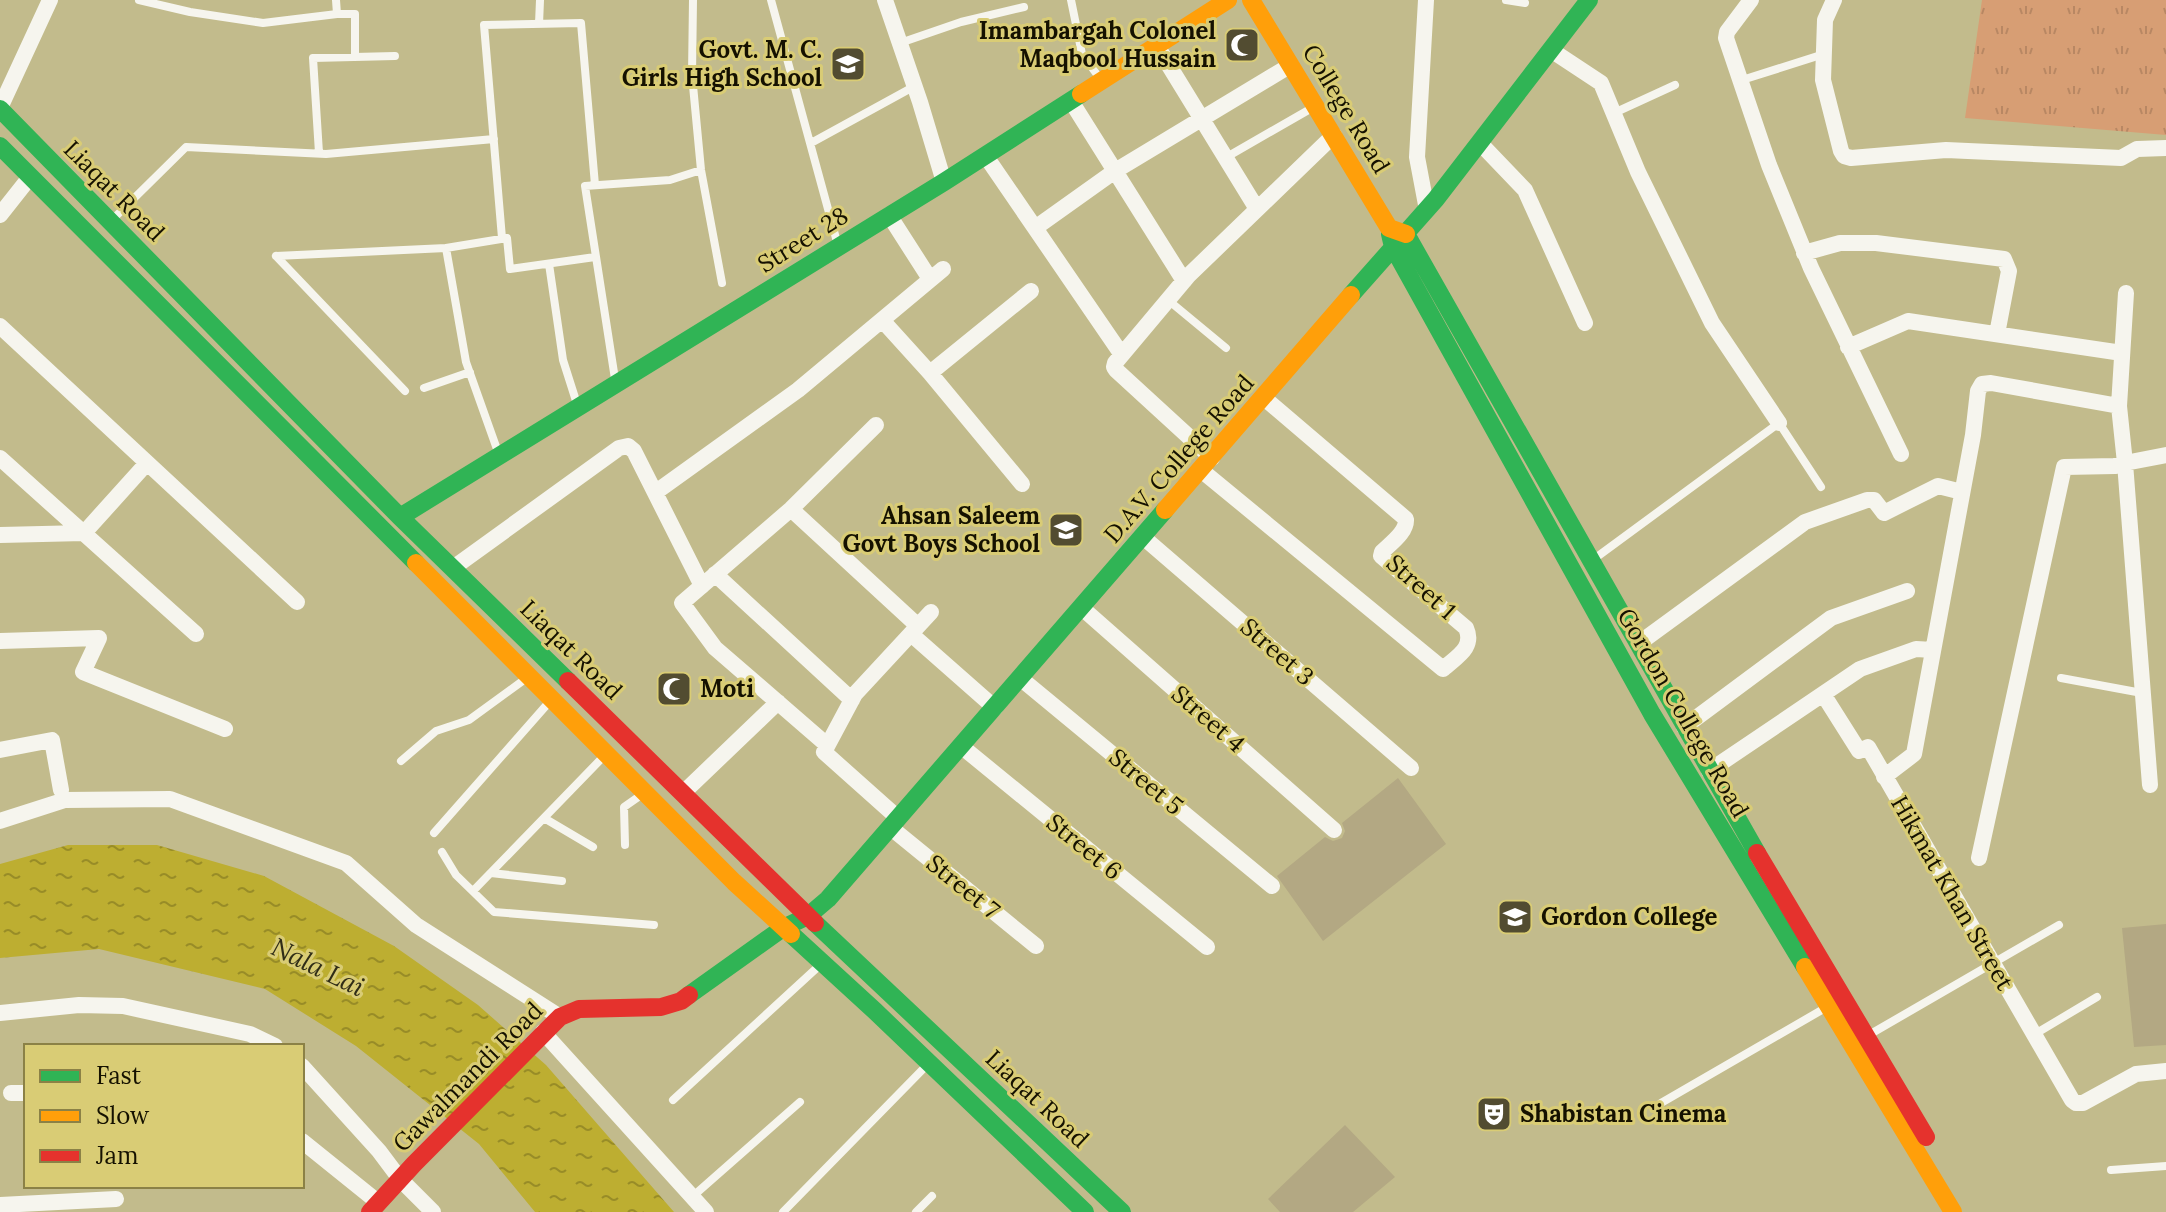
<svg xmlns="http://www.w3.org/2000/svg" width="2166" height="1212" font-family="Lora,serif">
<style>
.park{fill:url(#park-tufts)}
.water{fill:url(#water-ripples)}
.building{fill:#b3a883}
.lines{fill:none;stroke-linecap:round;stroke-linejoin:round}
.lane{stroke:#f6f5ee;stroke-width:8}
.street{stroke:#f6f5ee;stroke-width:16}
.fast{stroke:#30b455;stroke-width:18}
.slow{stroke:#ff9f0a;stroke-width:18}
.jam{stroke:#e5322d;stroke-width:18}
.labels{text-anchor:middle;stroke-width:6;stroke-linejoin:round;paint-order:stroke}
.poi-label{font-size:24px;font-weight:bold;fill:#151100;stroke:#d9cc75;text-anchor:end}
.street-label{font-size:24px;fill:#151100;stroke:#d9cc75}
.water-label{font-size:26px;font-style:italic;fill:#302d17;stroke:#d9cc75}
</style>
<defs>
<pattern id="park-tufts" width="24" height="20" patternUnits="userSpaceOnUse" patternTransform="scale(2)"><rect width="24" height="20" fill="#d79e74"/><path d="M3 7l-1-3M5 7V3M7 7l1-3M15 17l-1-3M17 17v-4M19 17l1-3" fill="none" stroke="#b88763"/></pattern>
<pattern id="water-ripples" width="26" height="14" patternUnits="userSpaceOnUse" patternTransform="scale(2)"><rect width="26" height="14" fill="#bdae31"/><path d="M2 4q2-2 4 0t4 0M15 11q2-2 4 0t4 0" fill="none" stroke="#988c27"/></pattern>
</defs>
<rect width="100%" height="100%" fill="#c2bb8c"/>
<path class="park" d="M1982,0H2166V135L1965,118Z"/>
<path class="water" d="M68,845H157L264,876L394,946L478,1005L546,1065L674,1212H535L479,1144L356,1046L265,989L99,949L0,958V864Z"/>
<path class="building" d="M1398,778L1446,844L1323,941L1277,876L1325,837L1333,841L1342,838L1345,831L1342,823Z
M2166,924V1045L2134,1047L2122,928Z
M1345,1125L1395,1177L1353,1212H1280L1268,1199Z"/>
<g class="lines">
<path class="lane" d="M139,0L190,12L263,23L337,14H355V57
M336,0L337,14
M693,0L692,75L701,170L722,283
M771,0L837,242
M1071,0L1082,54L1101,80
M1506,0L1525,3
M539,24L540,0
M900,43L961,22L1024,7
M1742,80L1824,54
M1614,113L1675,85
M811,143L915,86
M319,153L313,58L395,56
M1225,158L1312,108
M111,221L186,147L326,154L494,139
M502,238L484,25L581,23L595,185
M446,248L466,362L498,452
M276,256L446,248L507,238L510,269L595,257
M276,256L405,391
M549,264L563,360L577,404
M1168,300L1226,348
M615,379L585,186L670,180L701,170
M424,388L470,372
M1594,559L1779,423L1821,487
M2061,678L2142,693
M401,761L436,731L469,720L528,677
M544,818L593,847
M434,833L551,700
M625,845L624,807L644,793
M442,852L456,875L494,912L654,925
M491,873L562,881
M473,891L605,755
M2035,1034L2097,997
M1867,1036L2059,925
M673,1100L820,965
M1661,1103L1827,1007
M2111,1170L2166,1166
M692,1197L800,1102
M783,1212L928,1064
M916,1212L932,1196"/>
<path class="street" d="M885,0L920,102L944,182
M1426,0L1417,157L1427,210
M1751,0L1727,32L1726,38L1769,165L1811,268L1901,454
M1834,0L1825,20L1823,80L1841,151L1844,156L1851,158L1946,150L2121,158L2137,149L2166,148
M1157,46L1257,209
M1551,50L1601,83L1638,172L1712,323L1779,423
M1071,101L1184,281
M0,108L50,0
M1479,142L1525,190L1585,323
M985,155L1122,355
M0,215L30,177
M889,215L930,279
M1035,228L1115,171L1291,65
M1804,253L1840,243H1876L2004,259L2009,271L1997,334
M882,320L930,373L1022,484
M0,326L297,602
M1848,347L1908,321L2122,353
M930,373L1031,291
M0,458L196,634
M1212,458L1116,370L1114,367L1115,363L1188,276L1334,135
M1201,470L1443,669C1456,657 1475,648 1466,628L1381,556L1382,552C1391,543 1407,532 1406,519L1264,398
M656,492L798,390L943,269
M791,509L918,626
M0,535L84,533L147,463
M1143,537L1411,768
M453,568L619,448L628,446L634,451L702,586
M715,574L852,700
M1082,608L1334,830
M911,634L995,708
M0,641L99,638L83,672L225,729
M1638,644L1805,522L1867,500H1874L1884,513L1938,486L1962,492
M1020,678L1272,886
M1823,694L1859,751L1868,747L2072,1100L2076,1103H2083L2136,1074L2166,1071
M1684,727L1831,618L1907,591
M827,745L715,648L682,603L791,509L876,425
M961,746L1207,947
M0,750L52,740L61,790
M1709,771L1860,669L1916,649L1933,650
M1884,777L1914,754L1973,435L1978,391L1982,384L1991,383L2119,406
M2150,785L2125,463L2166,455
M683,793L778,702
M898,818L824,752L855,694L931,612
M0,821L65,800L170,799L346,863L416,925L560,1017
M890,827L1036,946
M1979,858L2064,467L2115,466L2125,463L2119,406L2126,293
M0,1013L79,1005L123,1006L250,1034L275,1046
M543,1032L706,1212
M302,1066L379,1151L400,1179L433,1212
M11,1093H26
M302,1141L379,1203
M0,1205L116,1199"/>
<path class="fast" d="M0,109L400,517L568,681
M0,146L416,563
M1390,234L1393,247L1652,714L1805,967
M1406,234L1757,853
M1351,295L1436,199L1589,0
M400,517L944,182L1081,94
M815,923L1122,1212
M791,934L875,1011L1085,1212
M689,995L783,928L808,916L828,899L1165,510"/>
<path class="slow" d="M1251,0L1389,228L1406,234
M1081,94L1228,0
M1165,510L1351,295
M416,563L734,882L791,934
M1805,967L1953,1212"/>
<path class="jam" d="M568,681L815,923
M1757,853L1926,1137
M370,1212L414,1164L560,1017L579,1009L661,1007L681,1001L689,995"/>
</g>
<defs>
<symbol id="mosque-square" viewBox="-11 -11 22 22"><rect x="-9" y="-9" width="18" height="18" rx="4" fill="#524c31" stroke="#d9cc75"/><path d="M3.5-4.9A6 6 0 1 0 3.5 4.9A5 5 0 1 1 3.5-4.9Z" fill="#fff"/></symbol>
<symbol id="school-square" viewBox="-11 -11 22 22"><rect x="-9" y="-9" width="18" height="18" rx="4" fill="#524c31" stroke="#d9cc75"/><path d="M0-5L7-2L0 1L-7-2ZM-4 1L0 2.5L4 1V4Q0 6-4 4Z" fill="#fff"/></symbol>
<symbol id="university-square" viewBox="-11 -11 22 22"><rect x="-9" y="-9" width="18" height="18" rx="4" fill="#524c31" stroke="#d9cc75"/><path d="M0-5L7-2L0 1L-7-2ZM-4 1L0 2.5L4 1V4Q0 6-4 4Z" fill="#fff"/></symbol>
<symbol id="theatre-square" viewBox="-11 -11 22 22"><rect x="-9" y="-9" width="18" height="18" rx="4" fill="#524c31" stroke="#d9cc75"/><path d="M-5-5.5Q0-4 5-5.5V0Q5 5 0 6Q-5 5-5 0ZM-3.3-2.5H-1v1.5H-3.3ZM1-2.5H3.3v1.5H1ZM-2.8 1Q0 5.5 2.8 1Z" fill="#fff"/></symbol>
</defs>
<g fill-rule="evenodd">
<use href="#mosque-square" x="1222" y="25" width="40" height="40"/>
<use href="#school-square" x="828" y="44" width="40" height="40"/>
<use href="#school-square" x="1046" y="510" width="40" height="40"/>
<use href="#mosque-square" x="654" y="669" width="40" height="40"/>
<use href="#university-square" x="1495" y="897" width="40" height="40"/>
<use href="#theatre-square" x="1474" y="1094" width="40" height="40"/>
</g>
<g class="labels">
<g class="poi-label">
<text x="1216" y="39">Imambargah Colonel<tspan x="1216" dy="28">Maqbool Hussain</tspan></text>
<text x="822" y="58">Govt. M. C.<tspan x="822" dy="28">Girls High School</tspan></text>
<text x="1040" y="524">Ahsan Saleem<tspan x="1040" dy="28">Govt Boys School</tspan></text>
<text x="700" y="697" text-anchor="start">Moti</text>
<text x="1541" y="925" text-anchor="start">Gordon College</text>
<text x="1520" y="1122" text-anchor="start">Shabistan Cinema</text>
</g>
<g class="street-label">
<text transform="translate(1346 109) rotate(59)" y="8">College Road</text>
<text transform="translate(114 191) rotate(45)" y="8">Liaqat Road</text>
<text transform="translate(803 240) rotate(-32)" y="8">Street 28</text>
<text transform="translate(1179 459) rotate(-49)" y="8">D.A.V. College Road</text>
<text transform="translate(1421 587) rotate(42)" y="8">Street 1</text>
<text transform="translate(571 650) rotate(44)" y="8">Liaqat Road</text>
<text transform="translate(1277 652) rotate(41)" y="8">Street 3</text>
<text transform="translate(1683 713) rotate(60)" y="8">Gordon College Road</text>
<text transform="translate(1208 719) rotate(41)" y="8">Street 4</text>
<text transform="translate(1146 782) rotate(40)" y="8">Street 5</text>
<text transform="translate(1084 847) rotate(39)" y="8">Street 6</text>
<text transform="translate(963 887) rotate(39)" y="8">Street 7</text>
<text transform="translate(1952 893) rotate(60)" y="8">Hikmat Khan Street</text>
<text transform="translate(468 1077) rotate(-45)" y="8">Gawalmandi Road</text>
<text transform="translate(1037 1099) rotate(43)" y="8">Liaqat Road</text>
</g>
<g class="water-label">
<text transform="translate(318 967) rotate(26)" y="9">Nala Lai</text>
</g>
</g>
<rect x="24" y="1044" width="280" height="144" fill="#d9cc75" stroke="#8b8146" stroke-width="2"/>
<rect x="40" y="1070" width="40" height="12" fill="#30b455" stroke="#8b8146" stroke-width="2"/>
<text x="96" y="1084" font-size="24" fill="#151100">Fast</text>
<rect x="40" y="1110" width="40" height="12" fill="#ff9f0a" stroke="#8b8146" stroke-width="2"/>
<text x="96" y="1124" font-size="24" fill="#151100">Slow</text>
<rect x="40" y="1150" width="40" height="12" fill="#e5322d" stroke="#8b8146" stroke-width="2"/>
<text x="96" y="1164" font-size="24" fill="#151100">Jam</text>
</svg>
